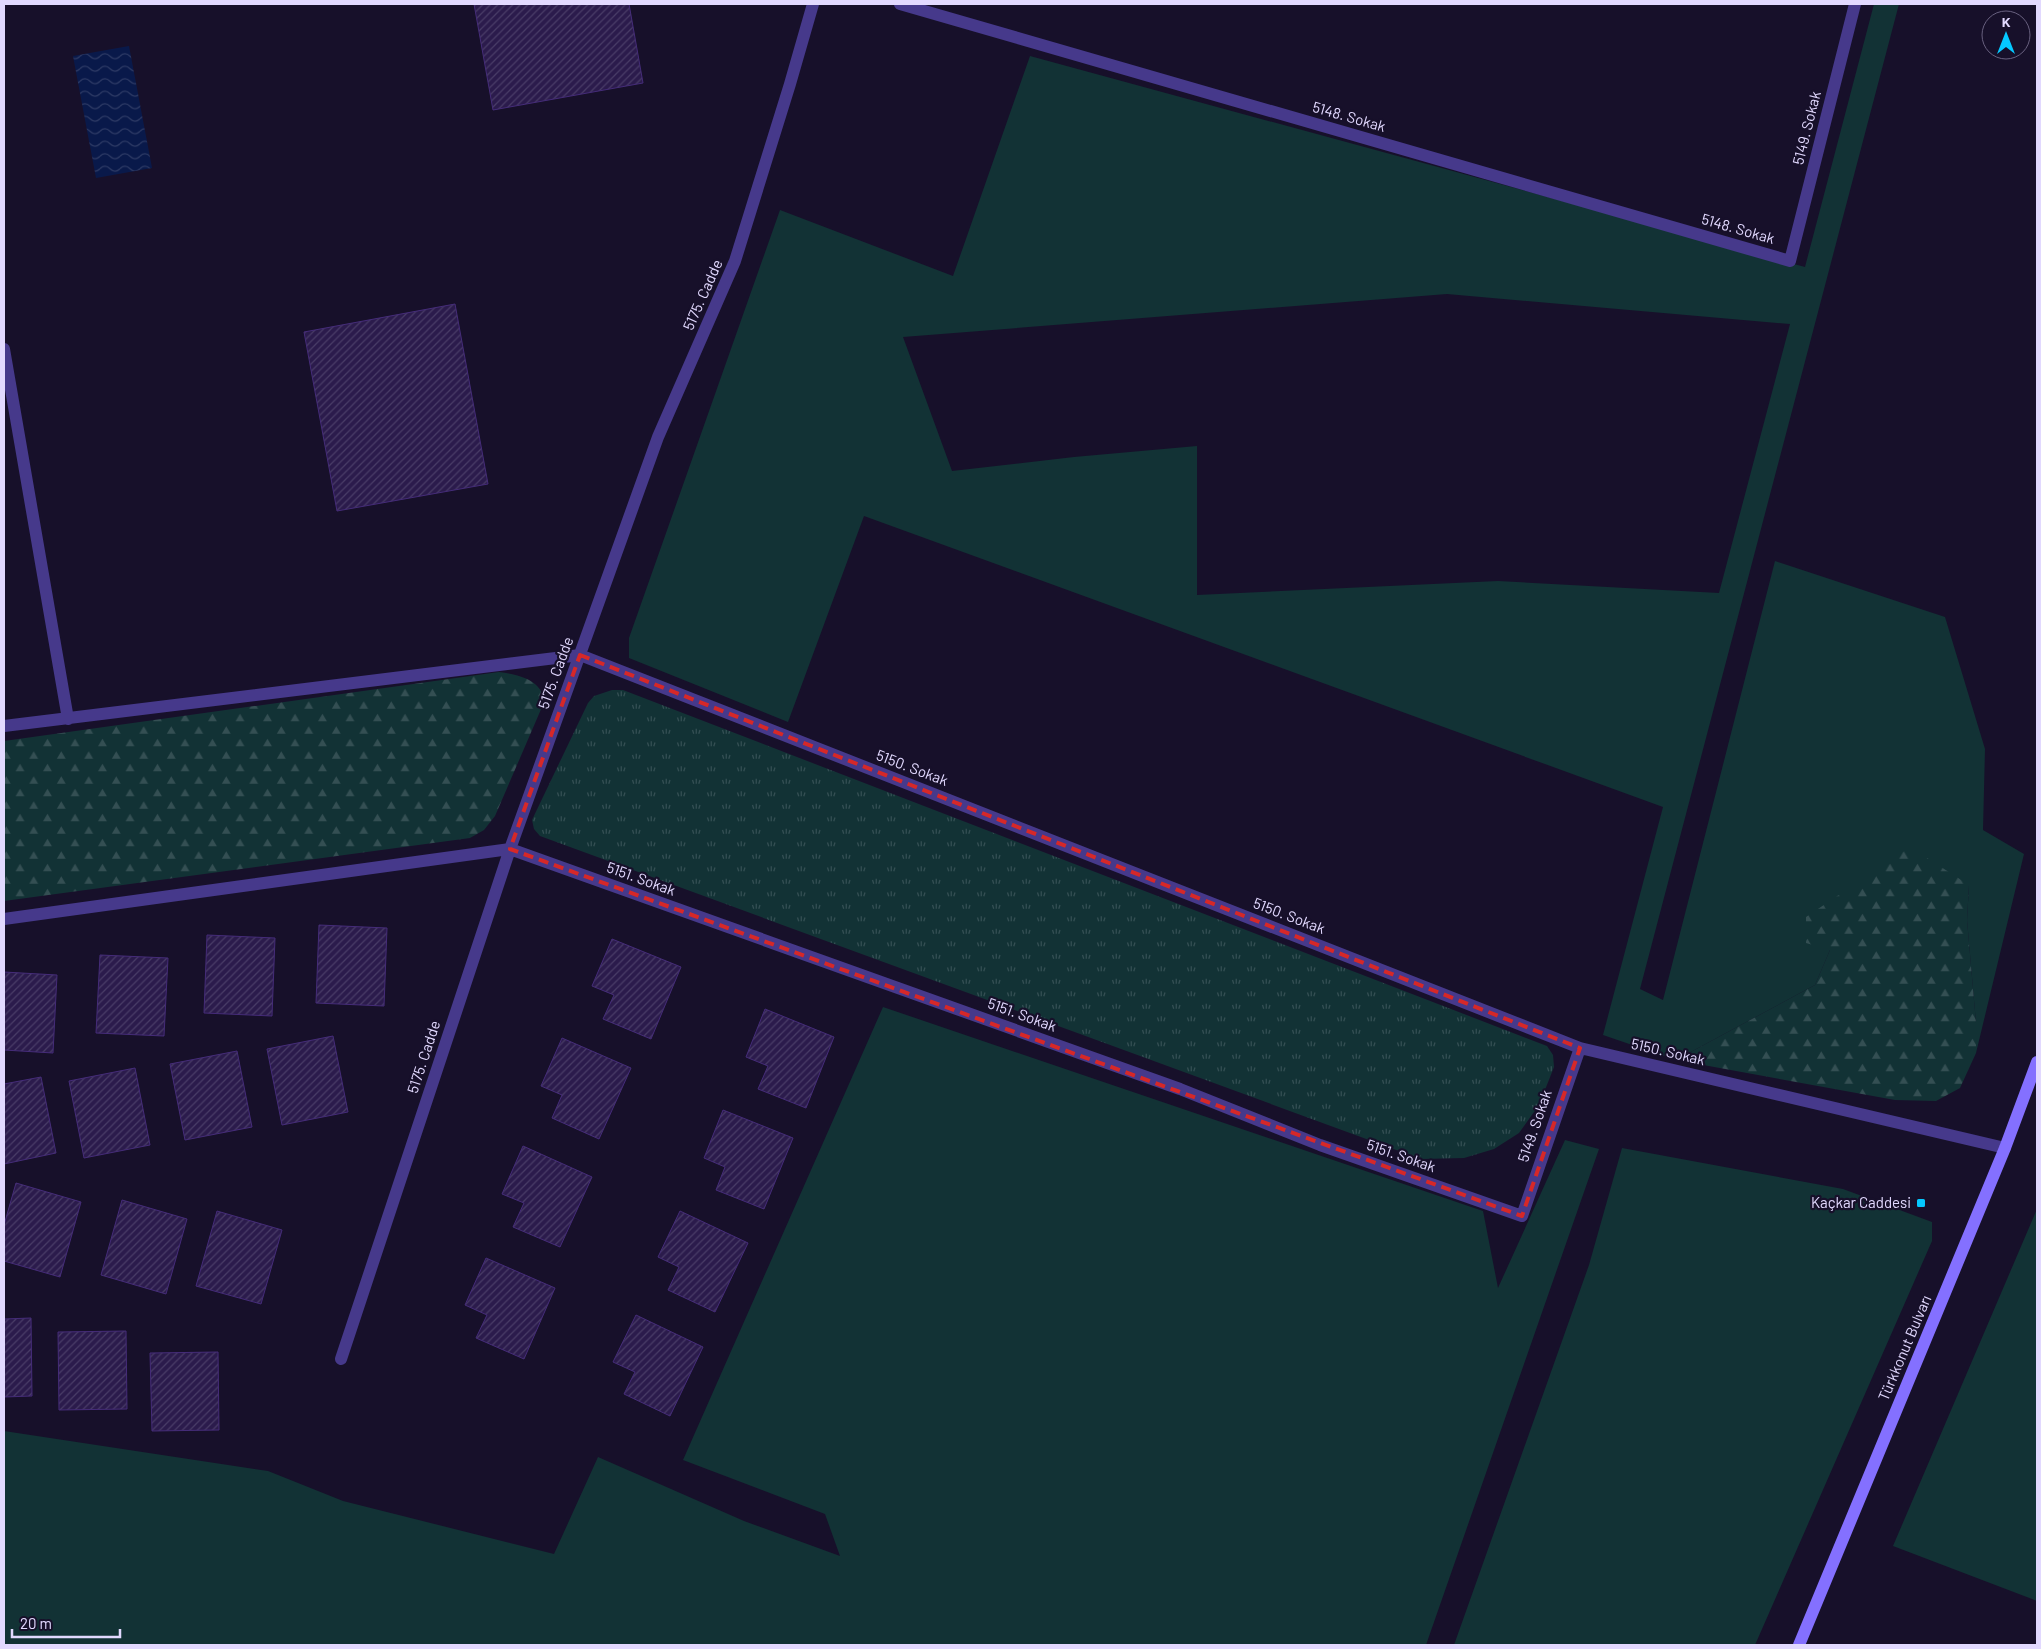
<svg xmlns="http://www.w3.org/2000/svg" width="2041" height="1649" font-family="Barlow,sans-serif">
<style>
.green{fill:#123235;fill-rule:evenodd}
.forest{fill:url(#forest-firs)}
.park{fill:url(#park-tufts)}
.water{fill:url(#water-waves)}
.building{fill:url(#building-hatch);stroke:#452c79}
.lines{fill:none;stroke-linecap:round;stroke-linejoin:round}
.street{stroke:#46398b;stroke-width:12}
.secondary{stroke:#8470ff;stroke-width:12}
.marked{fill:none;stroke:#d62828;stroke-width:4;stroke-dasharray:10 6;stroke-linejoin:round}
.poi-dot{fill:#05c8ff;stroke:#17102a;stroke-width:2}
.labels{text-anchor:middle;stroke-width:4.5;stroke-linejoin:round;paint-order:stroke}
.street-label{font-size:15px;fill:#e2d9ff;stroke:#17102a}
.poi-label{font-size:15px;fill:#e2d9ff;stroke:#17102a;text-anchor:end}
</style>
<defs>
<pattern id="forest-firs" width="22" height="20" patternUnits="userSpaceOnUse" patternTransform="scale(1.25)"><rect width="22" height="20" fill="#123235"/><path d="M5 1l3.5 6h-7zM16 11l3.5 6h-7z" fill="#344f53"/></pattern>
<pattern id="park-tufts" width="24" height="20" patternUnits="userSpaceOnUse" patternTransform="scale(1.25)"><rect width="24" height="20" fill="#123235"/><path d="M3 7l-1-3M5 7V3M7 7l1-3M15 17l-1-3M17 17v-4M19 17l1-3" fill="none" stroke="#344f53"/></pattern>
<pattern id="water-waves" width="16" height="10" patternUnits="userSpaceOnUse" patternTransform="scale(1.25)"><rect width="16" height="10" fill="#09194a"/><path d="M0 5q4-4 8 0t8 0" fill="none" stroke="#2d3a65"/></pattern>
<pattern id="building-hatch" width="6" height="6" patternUnits="userSpaceOnUse" patternTransform="scale(1.25)"><rect width="6" height="6" fill="#2b1b4c"/><path d="M-1 1l2-2M0 6l6-6M5 7l2-2" fill="none" stroke="#493c67"/></pattern>
</defs>
<rect width="100%" height="100%" fill="#17102a"/>
<path class="green" d="M1874,4H1899L1640,989L1663,1000L1775,561L1945,617L1985,749L1983,830L2024,854L1976,1053V1023L1967,920L1969,885L1830,950L1815,985L1676,1060L1603,1035L1663,807L864,516L788,722L629,658V638L780,210L953,276L1030,56L1805,267ZM1447,294L1790,324L1719,593L1498,581L1197,595V446L1074,457L952,471L903,337Z
M883,1007L1483,1211L1498,1288L1565,1140L1599,1149L1426,1645H4V1431L268,1471L343,1501L554,1554L598,1457L744,1521L840,1556L825,1514L683,1460Z
M1622,1148L1843,1189L1932,1222V1241L1755,1645H1454L1589,1265Z
M2037,1209V1601L1893,1546Z"/>
<path class="forest" d="M499,672C520,675 539,679 545,700L495,816L484,830L470,838L4,901V741Z
M1910,847L1969,885L1967,920L1976,1023V1053L1960,1088L1936,1101L1895,1100L1676,1060L1815,985L1830,950L1806,943V917Z"/>
<path class="park" d="M612,690H623L1547,1046L1553,1055L1554,1067L1539,1105L1519,1133L1494,1149L1464,1158L1421,1159L540,836L534,829L532,820L588,703L594,696Z"/>
<path class="water" d="M129,46L152,168L96,178L73,56Z"/>
<path class="building" d="M474,4H629L643,83L493,110Z
M455,304L488,484L337,511L304,332Z
M319,925L387,928L384,1006L316,1003Z
M207,935L275,938L272,1016L204,1013Z
M612,939L681,967L651,1039L603,1019L614,995L592,986Z
M100,955L168,958L164,1036L96,1033Z
M4,972L57,975L53,1053L4,1050Z
M765,1009L834,1037L806,1108L758,1089L768,1066L746,1057Z
M333,1036L348,1112L282,1125L267,1049Z
M562,1038L631,1068L599,1139L552,1118L562,1095L541,1086Z
M237,1051L252,1127L185,1140L170,1064Z
M135,1068L150,1145L84,1158L69,1081Z
M41,1077L56,1153L4,1164V1084Z
M723,1110L793,1138L764,1209L716,1190L725,1167L704,1158Z
M523,1146L592,1177L560,1247L513,1227L524,1203L502,1194Z
M16,1183L81,1202L60,1277L4,1261V1225Z
M122,1200L187,1219L166,1294L101,1275Z
M217,1211L282,1230L261,1304L196,1286Z
M680,1211L748,1243L715,1312L668,1290L679,1267L658,1257Z
M486,1258L555,1288L524,1359L476,1338L487,1315L465,1305Z
M636,1315L703,1347L670,1416L624,1394L635,1372L613,1362Z
M31,1318L32,1396L4,1397V1319Z
M126,1331L127,1409L59,1410L58,1332Z
M218,1352L219,1430L152,1431L150,1353Z"/>
<g class="lines">
<path class="street" d="M900,4L1790,261L1855,4
M4,349L68,719
M4,726L580,655L1580,1048L2005,1148
M4,919L510,849L1180,1089L1320,1145L1522,1216L1580,1048
M341,1359L510,849L658,437L735,261L790,84L813,4"/>
<path class="secondary" d="M1799,1645L2005,1148L2037,1062"/>
</g>
<path class="marked" d="M580,655L1580,1048L1522,1216L510,849Z"/>
<rect class="poi-dot" x="1916" y="1198" width="10" height="10" rx="2.5"/>
<g class="labels">
<g class="street-label">
<text transform="translate(1349 117) rotate(16)" y="5">5148. Sokak</text>
<text transform="translate(1807 128) rotate(-76)" y="5">5149. Sokak</text>
<text transform="translate(1738 229) rotate(16)" y="5">5148. Sokak</text>
<text transform="translate(703 295) rotate(-66)" y="5">5175. Cadde</text>
<text transform="translate(556 673) rotate(-70)" y="5">5175. Cadde</text>
<text transform="translate(912 768) rotate(21)" y="5">5150. Sokak</text>
<text transform="translate(641 879) rotate(20)" y="5">5151. Sokak</text>
<text transform="translate(1289 916) rotate(21)" y="5">5150. Sokak</text>
<text transform="translate(1022 1015) rotate(20)" y="5">5151. Sokak</text>
<text transform="translate(1668 1052) rotate(13)" y="5">5150. Sokak</text>
<text transform="translate(424 1057) rotate(-72)" y="5">5175. Cadde</text>
<text transform="translate(1535 1126) rotate(-71)" y="5">5149. Sokak</text>
<text transform="translate(1401 1156) rotate(19)" y="5">5151. Sokak</text>
<text transform="translate(1905 1348) rotate(-67)" y="5">Türkkonut Bulvarı</text>
</g>
<g class="poi-label">
<text x="1911" y="1208">Kaçkar Caddesi</text>
</g>
</g>
<rect width="2041" height="1649" fill="none" stroke="#e2d9ff" stroke-width="10"/>
<g transform="translate(2006 35)"><circle r="24" fill="#17102a" stroke="#68607f"/>
<path d="M0-4L9 19L0 12L-9 19Z" fill="#05c8ff"/>
<text y="-8" font-size="14" font-weight="bold" text-anchor="middle" fill="#e2d9ff">K</text>
</g>
<path d="M12 1629v8h108v-8" fill="none" stroke="#e2d9ff" stroke-width="2.5"/>
<text x="20" y="1629" font-size="15" fill="#e2d9ff" stroke="#17102a" stroke-width="4" paint-order="stroke">20 m</text>
</svg>
